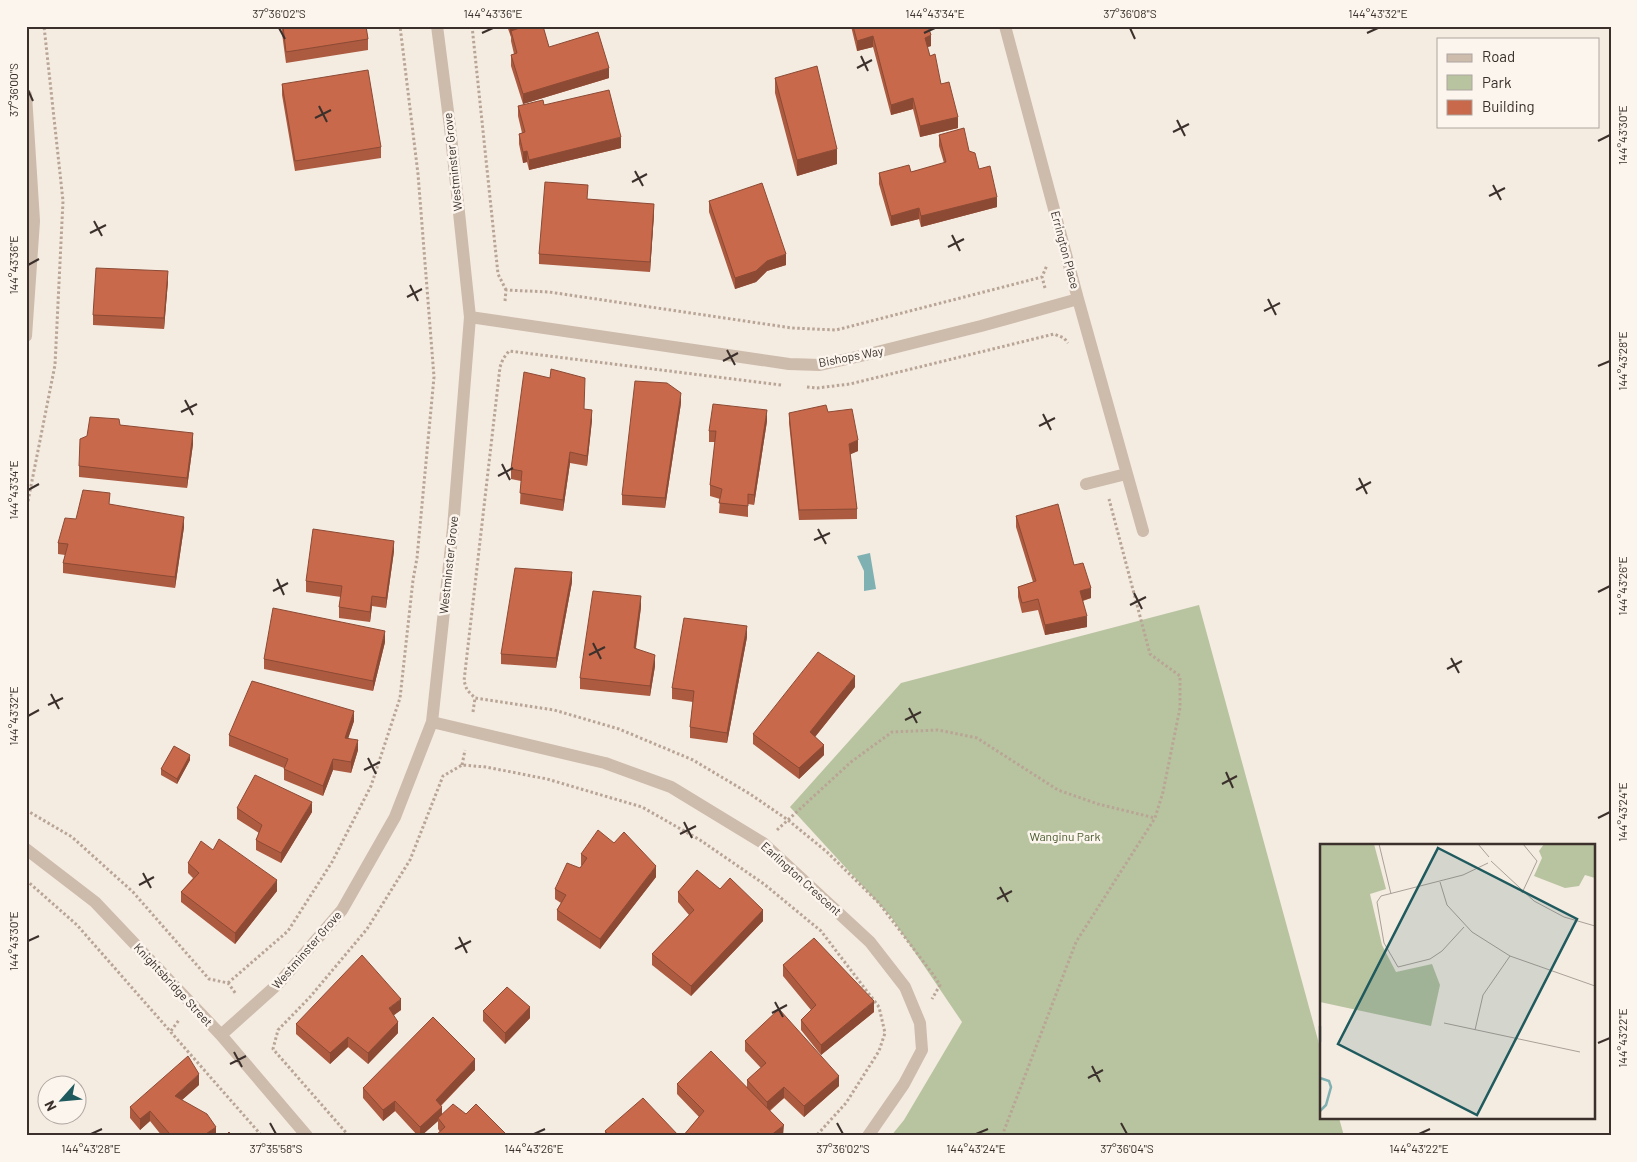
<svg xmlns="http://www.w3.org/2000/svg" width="1637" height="1162" font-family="Barlow,sans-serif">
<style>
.green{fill:#b8c4a0}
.water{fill:#7fb0b2}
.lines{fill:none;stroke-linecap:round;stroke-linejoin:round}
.path{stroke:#b9a596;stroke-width:3;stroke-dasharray:2.5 2.5;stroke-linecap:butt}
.minor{stroke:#cdbbac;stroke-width:12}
.wall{fill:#ac5a40}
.shaded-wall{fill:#8c4a34}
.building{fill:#c8694b;stroke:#8c4a34}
.ticks{fill:none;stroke:#3b302b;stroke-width:2}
.labels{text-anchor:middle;stroke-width:5;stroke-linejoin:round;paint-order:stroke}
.street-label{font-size:12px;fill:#3b302b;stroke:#fbf5ee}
.park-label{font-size:12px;fill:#4a5a2e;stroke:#fbf5ee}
.inset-river{fill:none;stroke:#7fb0b2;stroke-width:2.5}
.inset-road{fill:none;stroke:#aaa098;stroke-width:1}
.view{fill:#1f5a5e;fill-opacity:0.15;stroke:#1f5a5e;stroke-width:2.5}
.inset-edge{fill:none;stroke:#3b302b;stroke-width:2.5}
.neatline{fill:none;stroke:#3b302b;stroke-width:2}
.ticks-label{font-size:12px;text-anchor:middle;fill:#3b302b}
</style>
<rect width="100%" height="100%" fill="#f4ebe1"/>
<path class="green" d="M1199,605L1321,1051V1118H1339L1344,1136H891L904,1120L962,1022L891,917L790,807L901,683Z"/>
<path class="water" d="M870,553L876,589L864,591V571L857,556Z"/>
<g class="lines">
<path class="path" d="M472,26L498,274L506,290
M1045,288L1042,277L1047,265
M505,301L506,290L549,292L792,328L836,330L1042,277
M781,385L509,351L503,359L500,367L464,681L467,690L475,698L554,710L619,729L693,760L750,794L788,820L827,852L879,903L932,973L940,985L932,999
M807,387L817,388L850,384L1054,334L1064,338L1068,343
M26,511L55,365L63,201L44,26
M473,712L475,698
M462,765L465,750
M26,810L72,837L133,892L209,979L228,983L236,994
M777,830L851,762L892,732L938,730L977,738L1058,790L1098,804L1155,818
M26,880L77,925L262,1136
M228,983L288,931L332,862L371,786L400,698L413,580L417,558L434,377L418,174L400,26
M171,1031L179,1020
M349,1136L273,1049L278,1030L310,997L367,929L410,860L443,776L462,765L486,767L547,779L642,807L700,840L764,884L821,931L879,1007L885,1033L879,1051L846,1103L816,1136
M1002,1136L1076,942L1155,818L1163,792L1180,708V676L1150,654L1109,499"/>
<path class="minor" d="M1005,26L1078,299L1143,531
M26,95L34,221L26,336
M470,317L789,364L820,365L865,355L981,326L1078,299
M1086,484L1126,474
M432,722L605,763L671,787L763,843L870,942L905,987L920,1023L922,1050L904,1084L868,1136
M26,849L95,902L221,1035L307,1136
M221,1035L279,983L342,910L395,817L432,722L453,528L470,317L450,127L437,26"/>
</g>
<path class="wall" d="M281,26H366L368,39V50L286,63Z
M507,26H547L543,27L549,47L609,78L523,104L511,66V55L514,54L511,41V37Z
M851,26H929L928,27L931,46L927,47L930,56L958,128L920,137L913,109L891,115L873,47L857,51Z
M775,78L837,164L797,176L775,93Z
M282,84L381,147V158L295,171L282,95Z
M544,105L621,148L529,170L527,162L523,163L519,144V134L522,133L518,116V106Z
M939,135L969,151L997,207L921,227L919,219L891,226L879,184V173L911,172L944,163L939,146Z
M587,199L654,214L650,272L539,264V254Z
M709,201L786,265L767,271L756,282L735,289L709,212Z
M168,281L164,329L93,325V315Z
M681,403L665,508L622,505V495Z
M584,409L592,420L587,466L570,463L563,511L520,504L521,481L511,479V469Z
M828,412L858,451L850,454L857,509V519L799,520L789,423V413Z
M767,421L754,505L748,504V517L719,513L720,499L710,496V485L715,442H709V431Z
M120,425L193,444L187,488L79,477V466Z
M110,504L184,527L175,588L63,573V563L65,555L58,554V543L76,519Z
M1016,516L1074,565L1091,598L1083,601L1087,627L1045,635L1038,610L1022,613L1018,597V587L1033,582L1016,527Z
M394,551L386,608L372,606L370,622L339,618V607L341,597L306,592V581Z
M572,582L556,668L501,664V654Z
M641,607L636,648L655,666L650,696L580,689V678Z
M747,637L727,743L690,738V727L693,702L672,699V688Z
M385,642L373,691L264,669V659Z
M855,687L815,737L824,755L799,779L753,744V734Z
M354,721L348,738L358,750L351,773L333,770L323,796L284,780V768L229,746V735Z
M190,760L177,784L161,775V769Z
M237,808L312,812L281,863L256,850V840L259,833L237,819Z
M213,850L277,891L235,944L181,902V892L193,878L188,873V863Z
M581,854L656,877L600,949L557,920V910L561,903L555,899V889L580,868L582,865H581Z
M720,889L763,921L691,996L652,965V954L689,915L678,902V892Z
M783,965L874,1012L821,1055L801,1030V1020L811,1010L783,976Z
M401,1010L393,1015L398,1033L368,1064L348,1047L330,1064L296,1034V1024Z
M483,1011L530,1018L505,1044L483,1021Z
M745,1041L839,1086L804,1117L784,1098L770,1111L783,1136H683L699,1117L677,1094V1084L747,1087V1080L761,1068L745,1051Z
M475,1070L441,1106L442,1115L466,1114L508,1136L440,1132L438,1129V1121L421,1136H418L395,1111L383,1121L363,1098V1088Z
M199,1085L182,1100L216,1136H162L150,1121L140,1130L130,1118V1107Z
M605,1131L679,1136H605Z"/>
<path class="shaded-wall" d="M512,26H546L513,37L511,31L510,37V27Z
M931,35V46L925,48V38Z
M873,36V47L857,51V41Z
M609,68V78L523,104V94Z
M913,98V109L891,115V105Z
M958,117V128L920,137V126Z
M621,137V148L529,170V160Z
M837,149V164L797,176V160Z
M527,151V162L523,163V152Z
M997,197V207L921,227V216Z
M654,204V214L650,272V262Z
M919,208V219L891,226V216Z
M786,254V265L767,271L756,282L735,289V278L767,261Z
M168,271V281L164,329V318Z
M681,393V403L665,508V498Z
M592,410V420L587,466V456Z
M767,410V421L754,505V495Z
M193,433V444L187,488V478Z
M858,440V451L849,455V444Z
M570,452V463L563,511V500Z
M184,517V527L175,588V577Z
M394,541V551L386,608V598Z
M572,572V582L556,668V658Z
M1091,588V598L1080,601V591Z
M372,596V606L370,622V612Z
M641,596V607L634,658V648Z
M1087,616V627L1045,635V625Z
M747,626V637L727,743V733Z
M385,631V642L373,691V681Z
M655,655V666L650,696V686Z
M855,676V687L810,743V732Z
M354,711V721L345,748V738Z
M358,740V750L351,773V762Z
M824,745V755L799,779V768Z
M190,755V760L177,784V779Z
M333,759V770L323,796V786Z
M312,802V812L281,863V853Z
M656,866V877L600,949V939Z
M277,880V891L235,944V933Z
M763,910V921L691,996V986Z
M401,999V1010L389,1019V1008Z
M874,1001V1012L821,1055V1045Z
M530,1007V1018L505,1044V1033Z
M398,1022V1033L368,1064V1053Z
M348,1037V1047L330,1064V1053Z
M475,1059V1070L436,1110V1100Z
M199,1074V1085L175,1106V1096Z
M839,1076V1086L804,1117V1106Z
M784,1087V1098L767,1112V1102Z
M395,1101V1111L383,1121V1110Z
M442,1107V1118H438V1121L421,1136H420V1127Z
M150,1111V1121L140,1130V1119Z
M784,1125L783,1136H770Z
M216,1127V1136H203Z"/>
<path class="building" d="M283,26H366L368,39L286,52Z
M525,26H543L549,47L598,32L609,68L523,94L511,55L517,53L511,31Z
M853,26H928L931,35L925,38L930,56L935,54L941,84L949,82L958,117L920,126L913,98L891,105L873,36L857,41Z
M817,66L837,149L797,160L775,78Z
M368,70L381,147L295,161L282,84Z
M609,90L621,137L529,160L527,151L523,152L519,134L525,132L518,106L543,100L544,105Z
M964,128L969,151L975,153L979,169L990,166L997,197L921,216L919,208L891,216L879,173L909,165L911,172L946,162L939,135Z
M545,182L588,185L587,199L654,204L650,262L539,254Z
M762,183L786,254L767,261L756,271L735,278L709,201Z
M96,268L168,271L164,318L93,315Z
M551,369L585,378L584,409L592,410L587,456L570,452L563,500L520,493L522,471L511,469L524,372L550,378Z
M635,381L667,383L681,393L665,498L622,495Z
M713,404L767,410L754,495L748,494V506L719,503L722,489L710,485L716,431H709Z
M826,405L828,412L852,409L858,440L849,444L857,509L799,510L789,413Z
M90,417L119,419L120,425L193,433L187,478L79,466L80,439L87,436Z
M83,490L110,493L109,504L184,517L175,577L63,563L68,544L58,543L65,518L76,519Z
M1058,504L1074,565L1083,563L1091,588L1080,591L1087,616L1045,625L1038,599L1022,603L1018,587L1036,581L1016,516Z
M313,529L394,541L386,598L372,596L370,612L339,607L342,586L306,581Z
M515,568L572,572L556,658L501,654Z
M593,591L641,596L634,648L655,655L650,686L580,678Z
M273,608L385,631L373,681L264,659Z
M684,618L747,626L727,733L690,727L694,691L672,688Z
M818,652L855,676L810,732L824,745L799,768L753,734Z
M252,681L354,711L345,738L358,740L351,762L333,759L323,786L284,769L288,759L229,735Z
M174,746L190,755L177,779L161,769Z
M255,775L312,802L281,853L256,840L262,825L237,808Z
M598,830L614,843L624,832L656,866L600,939L557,910L566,895L555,889L567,863L580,868L587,858L581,854Z
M219,839L277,880L235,933L181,892L199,873L188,863L201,841L213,850Z
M697,870L720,889L730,878L763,910L691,986L652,954L694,910L678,892Z
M814,938L874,1001L821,1045L801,1020L816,1005L783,965Z
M362,955L401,999L389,1008L398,1022L368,1053L348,1037L330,1053L296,1024Z
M507,987L530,1007L505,1033L483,1011Z
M779,1009L839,1076L804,1106L784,1087L767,1102L747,1080L766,1063L745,1041Z
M433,1017L475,1059L436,1100L442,1107L420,1127L395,1101L383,1110L363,1088Z
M711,1051L784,1125L770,1136H683L704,1111L677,1084Z
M188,1056L199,1074L175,1096L207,1114L216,1127L203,1136H166L169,1133L150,1111L140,1119L130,1107Z
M643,1098L679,1136H609L605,1131Z
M453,1104L466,1114L476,1104L508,1136H435L445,1127L438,1118Z
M229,1132L232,1136H225Z"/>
<path class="ticks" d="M279,28L285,39M1130,28L1135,39M482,33L493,28M924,33L935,28M1367,33L1378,28M861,56L868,71M857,68L872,60M28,90L33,101M319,106L327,122M315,118L331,110M1177,120L1185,136M1173,132L1189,124M1598,141L1610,135M635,171L643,186M632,182L647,174M1493,185L1501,200M1489,196L1505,188M94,221L102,236M90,233L106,225M952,235L960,251M948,247L964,239M28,265L39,259M410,285L418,301M407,297L422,289M1268,299L1276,315M1264,311L1280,303M727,350L735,365M723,361L738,353M1598,366L1610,361M185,400L193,415M181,412L197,404M1043,414L1051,430M1039,426L1055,418M502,464L510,480M498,476L513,468M1359,478L1367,494M28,490L39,484M1356,490L1371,482M818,529L826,544M814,540L830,533M277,579L284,595M273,591L288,583M1598,592L1610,586M1134,593L1142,609M1130,605L1146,597M593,643L601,659M589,655L605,647M1451,658L1459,673M1447,669L1462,661M51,694L59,709M48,705L63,698M909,708L917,723M28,716L39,710M905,720L921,712M368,758L376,774M364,770L380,762M1226,772L1233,788M1222,784L1237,776M1598,818L1610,812M684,822L692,838M680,834L696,826M143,873L151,888M139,885L154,877M1000,887L1008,902M997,899L1012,891M459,937L467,953M28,941L39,936M455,949L471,941M775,1002L783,1017M772,1013L787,1005M1598,1043L1610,1038M234,1052L242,1067M230,1064L246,1056M1092,1066L1100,1082M1088,1078L1103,1070M270,1123L276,1134M837,1123L843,1134M1121,1123L1127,1134M91,1134L102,1129M534,1134L545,1129M976,1134L988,1129M1419,1134L1430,1129"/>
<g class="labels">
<g class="street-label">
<text transform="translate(453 162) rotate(-96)" y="4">Westminster Grove</text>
<text transform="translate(1065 250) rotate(75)" y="4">Errington Place</text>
<text transform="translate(851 357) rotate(-11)" y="4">Bishops Way</text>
<text transform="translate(449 565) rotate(-84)" y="4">Westminster Grove</text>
<text transform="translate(801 879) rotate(42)" y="4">Earlington Crescent</text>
<text transform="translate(307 950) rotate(-49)" y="4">Westminster Grove</text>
<text transform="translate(173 985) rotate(47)" y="4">Knightsbridge Street</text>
</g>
<g class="park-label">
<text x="1065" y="841">Wanginu Park</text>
</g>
</g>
<g transform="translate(1320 844)">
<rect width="275" height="275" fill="#f4ebe1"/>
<path d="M0,0H54L66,45L50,50L62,101L76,128L112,120L120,141L111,182L0,158ZM224,0H275V34L265,31L259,42L245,44L214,32L222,14L219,7Z" fill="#b8c4a0"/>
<path class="inset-river" d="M0,182V198M0,234L9,237L11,243L6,261L0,267"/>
<path class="inset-road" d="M59,0L71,50M158,0L169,13M171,17L214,57L244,73L275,82M120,38L127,61L152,88L190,112L275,142M202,49L217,17L203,0M144,83L122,107L110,115L78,123L64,99L57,58L61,52L143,31L168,19M124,179L260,208M155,186L163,151L190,112"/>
<path class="view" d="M118,4L257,75L157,271L18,200Z"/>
<rect width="275" height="275" class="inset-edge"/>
</g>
<rect width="1637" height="1162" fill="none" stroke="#fbf5ee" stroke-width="55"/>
<rect x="1437" y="38" width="162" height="90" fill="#fbf5ee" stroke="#aea6a0"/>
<rect x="1447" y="54" width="25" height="8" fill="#cdbbac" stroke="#aea6a0"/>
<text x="1482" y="62" font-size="15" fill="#3b302b">Road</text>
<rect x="1447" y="75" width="25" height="15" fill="#b8c4a0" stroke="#aea6a0"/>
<text x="1482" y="88" font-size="15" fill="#3b302b">Park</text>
<rect x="1447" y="100" width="25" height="15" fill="#c8694b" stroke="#aea6a0"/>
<text x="1482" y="112" font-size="15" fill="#3b302b">Building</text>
<g transform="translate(62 1100) rotate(243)"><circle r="24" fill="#fbf5ee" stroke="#aea6a0"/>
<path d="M0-4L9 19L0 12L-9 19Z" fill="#1f5a5e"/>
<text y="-8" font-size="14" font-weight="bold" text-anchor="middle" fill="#3b302b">N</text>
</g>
<rect x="28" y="28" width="1582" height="1106" class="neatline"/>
<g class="ticks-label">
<text x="279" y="18">37°36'02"S</text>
<text x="493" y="18">144°43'36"E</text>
<text x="935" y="18">144°43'34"E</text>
<text x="1130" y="18">37°36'08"S</text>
<text x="1378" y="18">144°43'32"E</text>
<text transform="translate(14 90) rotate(-90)" y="4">37°36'00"S</text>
<text transform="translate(1623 135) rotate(-90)" y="4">144°43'30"E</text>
<text transform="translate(14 265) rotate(-90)" y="4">144°43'36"E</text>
<text transform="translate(1623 361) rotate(-90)" y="4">144°43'28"E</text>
<text transform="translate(14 490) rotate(-90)" y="4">144°43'34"E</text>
<text transform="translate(1623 586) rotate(-90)" y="4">144°43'26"E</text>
<text transform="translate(14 716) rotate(-90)" y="4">144°43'32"E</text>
<text transform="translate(1623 812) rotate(-90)" y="4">144°43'24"E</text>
<text transform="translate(14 941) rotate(-90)" y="4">144°43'30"E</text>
<text transform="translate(1623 1038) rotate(-90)" y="4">144°43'22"E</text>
<text x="91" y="1153">144°43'28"E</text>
<text x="276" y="1153">37°35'58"S</text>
<text x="534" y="1153">144°43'26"E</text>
<text x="843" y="1153">37°36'02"S</text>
<text x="976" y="1153">144°43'24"E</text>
<text x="1127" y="1153">37°36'04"S</text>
<text x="1419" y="1153">144°43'22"E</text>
</g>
</svg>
